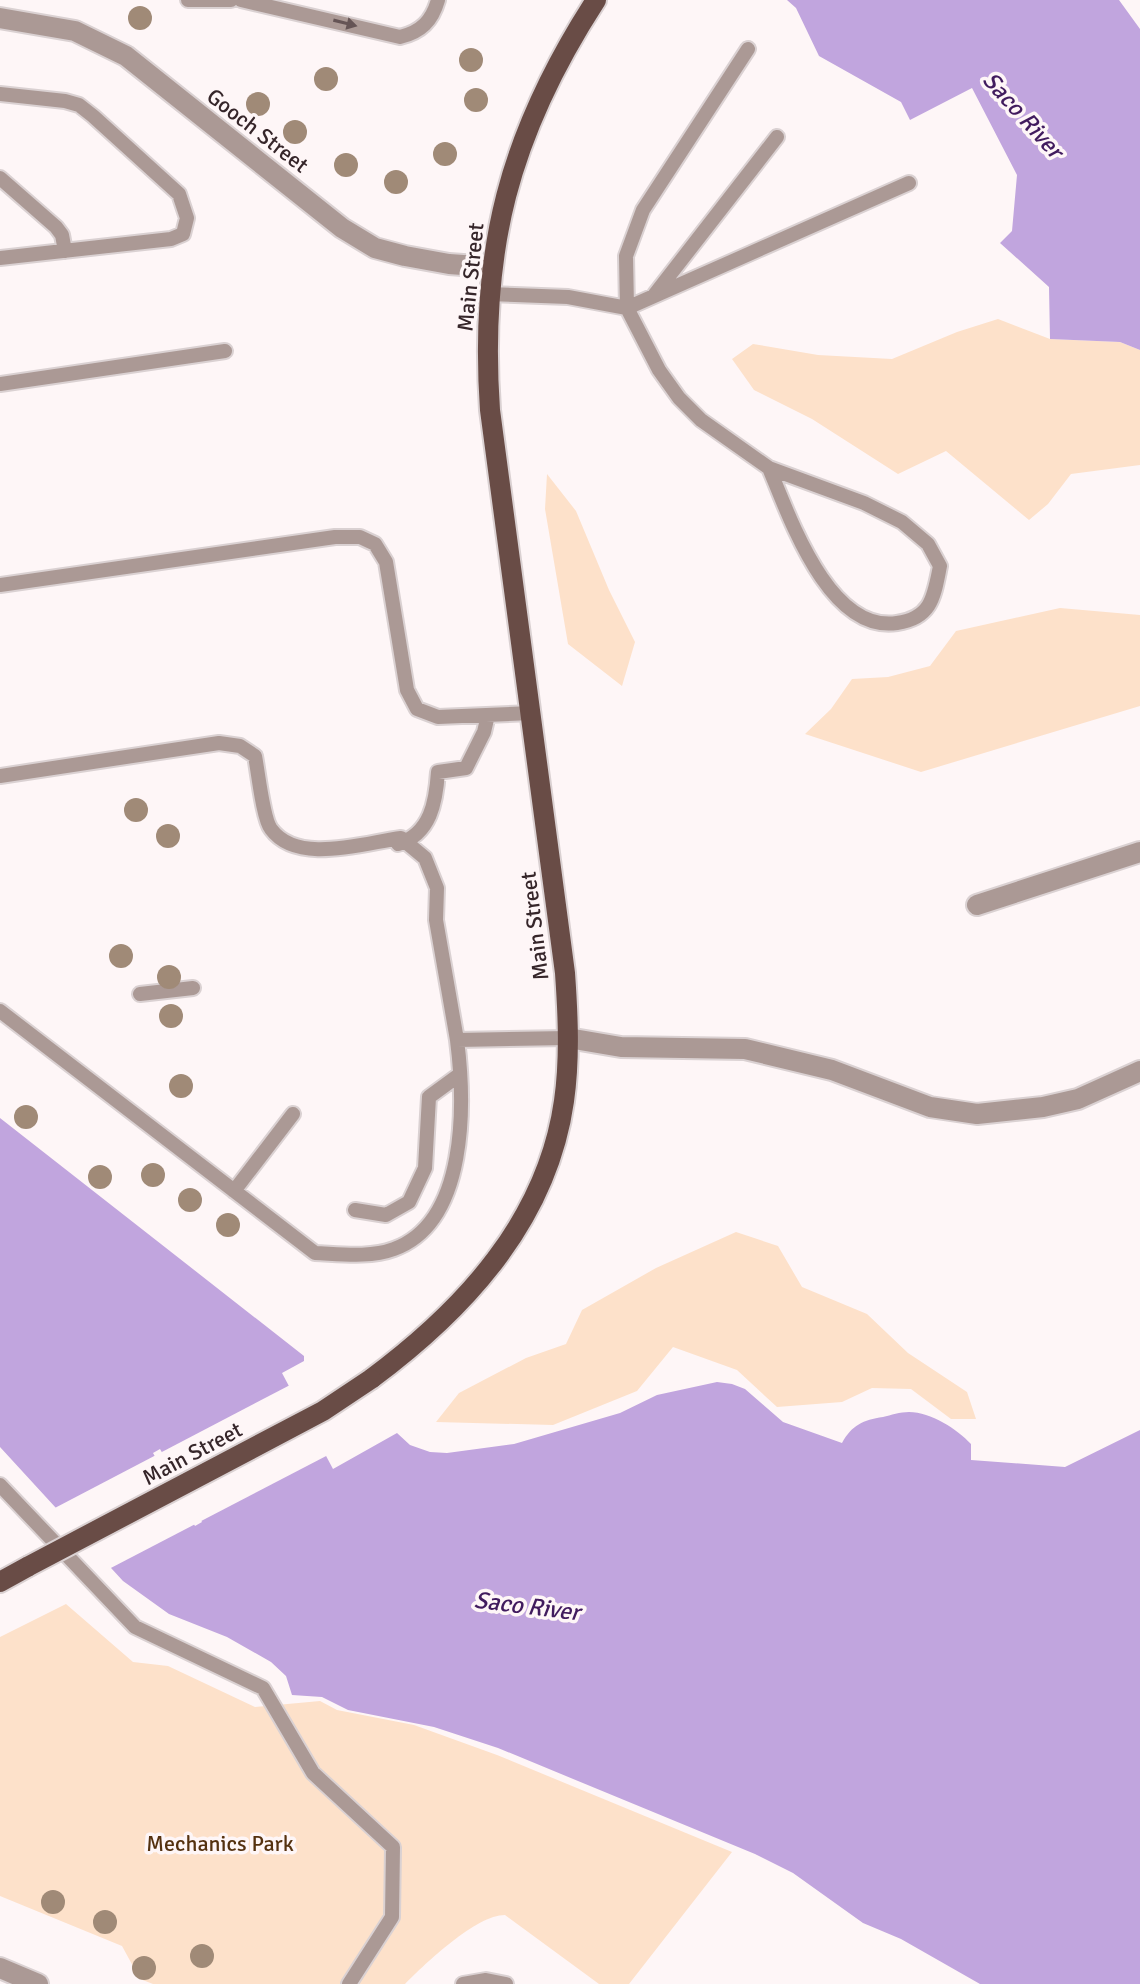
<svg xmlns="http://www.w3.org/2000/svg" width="1140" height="1984" font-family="Signika,sans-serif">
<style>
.green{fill:#fde1ca}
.water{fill:#c1a5de;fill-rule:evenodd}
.pier{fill:#fef6f7}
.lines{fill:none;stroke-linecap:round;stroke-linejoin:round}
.service-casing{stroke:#dad1d2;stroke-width:18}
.minor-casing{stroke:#dad1d2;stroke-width:24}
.primary-casing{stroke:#dad1d2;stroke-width:24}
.service{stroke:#ab9995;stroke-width:14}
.minor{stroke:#ab9995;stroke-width:20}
.primary{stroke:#694c46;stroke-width:20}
.primary-bridge-casing{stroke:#dad1d2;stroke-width:24;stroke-linecap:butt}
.primary-bridge{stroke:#694c46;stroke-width:20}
.tree{fill:#a08a77}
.oneway{fill:#655455}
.labels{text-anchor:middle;stroke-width:7;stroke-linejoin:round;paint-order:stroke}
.street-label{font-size:22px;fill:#36262a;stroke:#fef6f7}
.park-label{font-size:22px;fill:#54310f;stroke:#fef6f7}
.water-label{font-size:24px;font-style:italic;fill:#411b5e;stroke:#fef6f7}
</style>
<rect width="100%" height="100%" fill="#fef6f7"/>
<path class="green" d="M998,319L1050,339L1120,342L1140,350V465L1071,474L1048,504L1029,520L946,451L898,474L812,419L754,390L732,359L753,344L818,355L892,359L957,332Z
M547,474L576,511L609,590L635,642L622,686L568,644L545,509Z
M1060,608L1140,615V706L921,772L805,734L831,709L852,679L888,677L930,666L956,631Z
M736,1232L778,1246L802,1287L867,1314L908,1353L967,1392L976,1419H951L911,1389L872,1388L842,1402L777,1407L737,1370L673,1347L637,1391L553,1425L436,1422L459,1393L526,1358L566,1344L582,1310L656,1268Z
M66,1604L133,1662L168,1666L255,1707L320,1701L337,1710L414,1725L497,1755L732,1852L629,1984H599L505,1915C476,1915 426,1963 405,1984H153L140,1979L122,1946L0,1896V1637Z"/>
<path class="water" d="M787,0H1119L1140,29V350L1120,342L1050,339L1049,287L1000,243L1012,231L1017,175L972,88L910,120L901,102L819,56L796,8Z
M0,1118L304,1356V1361L282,1373L333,1469L397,1433L410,1445L430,1452L447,1453L514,1444L620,1413L657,1395L717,1382L732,1384L745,1389L783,1422L842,1443C852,1425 863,1420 883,1417C891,1415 900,1412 909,1412C931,1412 957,1429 971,1444V1460L1065,1467L1140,1430V1984H980L901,1939L863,1923L793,1873L755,1854L498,1748L434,1727L348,1710L322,1697L292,1695L286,1676L271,1662L227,1637L169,1614L123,1581L0,1447ZM160,1449L202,1522L195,1526L153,1453Z"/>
<path class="pier" d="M292,1384L330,1454L107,1570L51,1510Z"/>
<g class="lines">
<defs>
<path id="service" d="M188,0H231
M241,0L400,37C421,32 432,21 438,0
M748,49L643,210L626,256L627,308L659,370L679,398L701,420L769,468L864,503L902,522L928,544L940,566C934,596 932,618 897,623C829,633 790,518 769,468
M0,94L65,101L79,105L93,116L179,194L187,218L183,234L171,239L0,258
M0,178L56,227L62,235L65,251
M488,294L568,297L627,308L909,183
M655,294L777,137
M0,384L225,351
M0,585L335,537H360L375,544L386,562L407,690L417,709L438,717L531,713
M0,776L219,743L240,746L255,756C258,771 263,819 271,829C297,865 363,843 401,838L425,858L437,888L436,920L457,1040L568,1038
M398,844C431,834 436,801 438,772L466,768L484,732L488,715
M140,994L193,988
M0,1011L315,1253C340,1254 370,1258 394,1249C468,1222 465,1103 457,1040
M234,1191L293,1114
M355,1210L386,1215L409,1202L425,1168L429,1097L459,1075
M0,1485L135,1627L263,1688L313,1773L393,1847L392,1917L349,1984
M463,1984L486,1980L506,1984"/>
<path id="minor" d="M0,18L75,31L126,56L342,228L375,248L405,256L449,264L491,267
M977,905L1140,852
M568,1038L621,1047L745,1049L832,1070L930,1107L977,1114L1043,1107L1078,1099L1140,1071
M0,1968L38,1984"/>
<path id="primary" d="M371,1379C464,1310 547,1221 564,1101C570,1059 568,1015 565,973L490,410C479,251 509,134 596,0
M0,1582L29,1566"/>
</defs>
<use href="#service" class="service-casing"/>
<use href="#minor" class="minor-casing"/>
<use href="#primary" class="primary-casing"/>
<use href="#service" class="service"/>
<use href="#minor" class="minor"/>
<use href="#primary" class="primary"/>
<defs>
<path id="primary-bridge" d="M29,1566L323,1411L371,1379"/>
</defs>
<use href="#primary-bridge" class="primary-bridge-casing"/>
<use href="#primary-bridge" class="primary-bridge"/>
</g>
<g class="tree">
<circle cx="140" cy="18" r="12"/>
<circle cx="471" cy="60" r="12"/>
<circle cx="326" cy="79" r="12"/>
<circle cx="476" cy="100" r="12"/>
<circle cx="258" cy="104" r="12"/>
<circle cx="295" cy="132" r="12"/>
<circle cx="445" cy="154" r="12"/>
<circle cx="346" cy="165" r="12"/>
<circle cx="396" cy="182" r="12"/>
<circle cx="136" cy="810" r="12"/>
<circle cx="168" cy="836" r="12"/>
<circle cx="121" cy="956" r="12"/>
<circle cx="169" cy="977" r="12"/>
<circle cx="171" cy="1016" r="12"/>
<circle cx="181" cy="1086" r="12"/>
<circle cx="26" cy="1117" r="12"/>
<circle cx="153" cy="1175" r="12"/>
<circle cx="100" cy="1177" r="12"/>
<circle cx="190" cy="1200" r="12"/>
<circle cx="228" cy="1225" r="12"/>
<circle cx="53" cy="1902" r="12"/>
<circle cx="105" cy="1922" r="12"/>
<circle cx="202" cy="1956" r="12"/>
<circle cx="144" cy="1968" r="12"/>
</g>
<defs><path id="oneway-solid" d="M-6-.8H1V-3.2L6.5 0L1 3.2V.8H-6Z" transform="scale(2)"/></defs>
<use class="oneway" href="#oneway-solid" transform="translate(345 23) rotate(14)"/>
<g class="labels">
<g class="street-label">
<text transform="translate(258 130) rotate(38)" y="8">Gooch Street</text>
<text transform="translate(470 277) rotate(-84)" y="8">Main Street</text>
<text transform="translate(534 926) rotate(-97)" y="8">Main Street</text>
<text transform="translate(192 1453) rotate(-28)" y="8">Main Street</text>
</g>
<g class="park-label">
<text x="220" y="1851">Mechanics Park</text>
</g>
<g class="water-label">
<text transform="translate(1023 115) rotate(48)" y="8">Saco River</text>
<text transform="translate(527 1606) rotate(7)" y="8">Saco River</text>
</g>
</g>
</svg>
